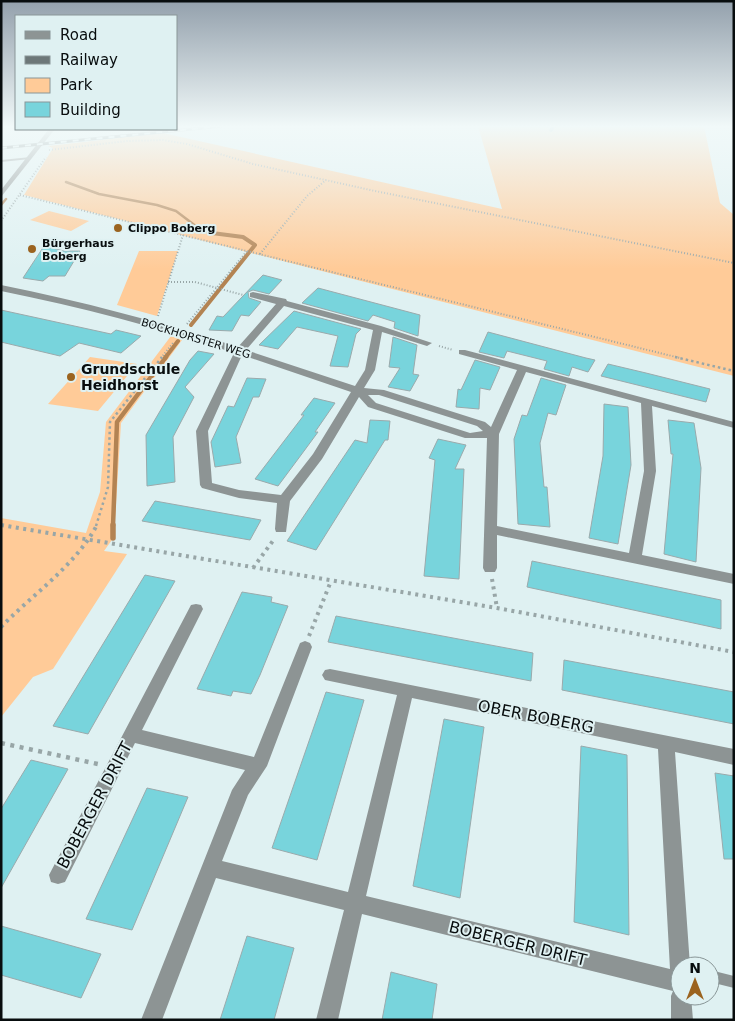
<svg xmlns="http://www.w3.org/2000/svg" width="735" height="1021" font-family="'DejaVu Sans',sans-serif">
<style>
.green{fill:#ffcb98}
.lines{fill:none;stroke-linecap:round;stroke-linejoin:round}
.stream-far3{stroke:#b38352;stroke-width:2.5}
.stream-far2{stroke:#b38352;stroke-width:4}
.stream-far1{stroke:#b38352;stroke-width:4.5}
.stream{stroke:#b38352;stroke-width:5.5}
.building{fill:#78d4dc;stroke:#9aaaac}
.path-far3{stroke:#98a6a7;stroke-width:2;stroke-dasharray:1 2;stroke-linecap:butt}
.path-far2{stroke:#98a6a7;stroke-width:2.5;stroke-dasharray:2.5 3;stroke-linecap:butt}
.path-far1{stroke:#98a6a7;stroke-width:4;stroke-dasharray:3 4.5;stroke-linecap:butt}
.path{stroke:#98a6a7;stroke-width:4.5;stroke-dasharray:4 5.5;stroke-linecap:butt}
.service{fill:#8d9494;fill-rule:evenodd}
.minor{fill:#8d9494;fill-rule:evenodd}
.tertiary{fill:#8d9494;fill-rule:evenodd}
.rail-casing{stroke:#6d7879;stroke-width:3}
.rail{stroke:#dff1f2;stroke-width:2;stroke-dasharray:6;stroke-linecap:butt}
.poi-dot{fill:#9b631f;stroke:#dff1f2;stroke-width:2}
.labels{text-anchor:middle;stroke-width:4;stroke-linejoin:round;paint-order:stroke}
.far-poi-label{font-size:11px;font-weight:bold;fill:#080d0e;stroke:#dff1f2;text-anchor:start}
.far-street-label{font-size:11px;fill:#080d0e;stroke:#dff1f2}
.poi-label{font-size:14px;font-weight:bold;fill:#080d0e;stroke:#dff1f2;text-anchor:start}
.near-street-label{font-size:16px;fill:#080d0e;stroke:#dff1f2}
</style>
<rect width="100%" height="100%" fill="#dff1f2"/>
<path class="green" d="M478,126H704L720,203L734,215V376L24,195L53,148L48,146L163,133L502,209Z
M49,211L89,221L71,231L30,220Z
M139,251H178L157,316L117,305Z
M171,336L182,340L121,423L114,537L104,551L127,554L53,669L33,677L1,717V518L86,533L100,492L106,422Z
M90,357L137,364L98,411L48,404Z"/>
<g class="lines">
<path class="stream-far3" d="M66,182L99,194L157,205L176,211L197,227
M1,205L6,199"/>
<path class="stream-far2" d="M191,325L255,245L243,237L212,233L193,226
M165,358L178,341"/>
<path class="stream-far1" d="M113,526L117,422L166,357"/>
<path class="stream" d="M113,538V525"/>
</g>
<path class="building" d="M44,246L64,251H80L65,276H49L43,281L23,278Z
M263,275L282,280L269,294L253,290L248,292L249,298L261,302L249,316L241,315L232,331L209,330L217,316L223,317Z
M318,288L420,315L418,336L394,328L395,322L373,315L368,321L302,303Z
M1,310L111,334L116,330L141,336L121,353L79,343L60,356L1,342Z
M294,311L361,329L356,334L348,367L330,366L338,336L297,327L278,349L259,345Z
M488,332L586,358L595,360L588,372L572,367L569,376L544,369L547,361L507,351L504,358L479,352Z
M393,337L417,345L413,374L419,375L410,391L388,387L400,368L389,367Z
M198,351L214,354L185,387L194,397L173,437L175,482L147,486L146,435L190,360Z
M475,360L500,367L490,390L480,388L479,409L456,407L458,389L461,390Z
M608,364L646,373L710,389L706,402L601,376Z
M247,378L266,379L259,397H253L236,437L241,463L215,467L211,442L228,406L234,407Z
M541,378L566,385L556,415L548,413L540,443L544,487H547L550,527L518,524L514,439L522,415L527,416Z
M314,398L335,403L315,432H318L304,451L278,486L255,479L304,415H301Z
M604,404L628,407L631,465L618,544L589,538L603,456Z
M370,420L390,421L388,440H385L316,550L287,541L355,440L367,443Z
M668,420L694,423L701,468L696,562L664,554L673,454H671Z
M438,439L466,445L455,469H464L459,579L424,576L435,460L429,458Z
M155,501L211,511L261,520L250,540L142,521Z
M532,561L721,600V629L527,587Z
M145,575L175,581L88,734L53,726Z
M242,592L272,597L271,602L288,606L260,675L251,694L233,691L231,696L197,689Z
M336,616L533,653L531,681L328,642Z
M564,660L734,692V724L562,690Z
M326,692L364,700L317,860L272,848Z
M444,719L484,727L460,898L413,886Z
M581,746L627,755L629,935L574,922Z
M31,760L68,769L1,888V809Z
M715,773L734,776V859H724Z
M147,788L188,797L132,930L86,919Z
M1,926L101,954L81,998L1,975Z
M247,936L294,948L274,1020H220Z
M391,972L437,984L432,1020H382Z"/>
<g class="lines">
<path class="path-far3" d="M49,150L127,141L163,140L187,144L253,164L375,191L734,263
M20,195L680,358
M1,221L46,157
M260,254L307,196L326,180
M168,282H195L243,295
M158,316L183,235
M187,324L247,251
M439,346L453,350
M161,358L173,343"/>
<path class="path-far2" d="M675,357L734,371
M1,525L6,526
M96,526L108,487L110,422L162,357"/>
<path class="path-far1" d="M1,525L497,608L734,652
M253,568L275,538
M492,579L497,608
M1,627C33,594 75,566 97,525
M309,636L331,581"/>
<path class="path" d="M1,743L98,764"/>
<path class="service" d="M551,126H555L553,131L551,132L549,131Z
M31,157V159H30L1,162V160Z
M710,970L734,976V988L710,982Z"/>
<path class="minor" d="M1,285C81,301 160,322 238,347L276,304L250,297V293L253,292L286,299L287,301L381,326L432,343L427,346L382,332L375,370L364,388L384,390L485,422L491,427L517,370L459,354V350H465L734,422V428L652,406L656,471L642,555L734,574V584L497,535V568L495,572H485L483,568L487,438H465L368,407L359,397L322,459L290,501L286,532H276L275,529L277,503L239,498L202,488L200,485L196,431L234,353C158,327 80,307 1,291ZM284,306L373,330L365,370L355,386L246,350ZM242,355L351,392L313,454L281,495L239,490L212,483L208,431ZM526,372L641,403L644,471L629,553L497,526L499,434ZM368,395H379L477,426L483,431L470,433L376,403Z
M196,604L201,605L203,609L142,730L254,757L300,643L305,641L310,643L312,647L267,766L248,795L222,861L348,892L397,695L325,680L322,675L325,670L330,669L734,749V765L675,752L690,966H680V996H691L693,1020H671V996L673,991L362,914L338,1020H316L344,910L216,878L162,1020H141L232,790L245,770L135,743L65,882L58,884L51,882L49,875L191,605ZM412,698L658,749L670,969L366,896Z"/>
<path class="tertiary" d="M49,129H55L1,197V190Z"/>
<defs>
<path id="rail" d="M1,148L222,126"/>
</defs>
<use href="#rail" class="rail-casing"/>
<use href="#rail" class="rail"/>
</g>
<linearGradient id="sky" x2="0" y2="1"><stop stop-color="#93a0ac"/><stop offset="0.47" stop-color="#f1f9f9"/><stop offset="1" stop-color="#f1f9f9" stop-opacity="0"/></linearGradient>
<rect width="735" height="269" fill="url(#sky)"/>
<g class="poi-dot">
<circle cx="118" cy="228" r="5"/>
<circle cx="32" cy="249" r="5"/>
<circle cx="71" cy="377" r="5"/>
</g>
<g class="labels">
<g class="far-poi-label">
<text x="128" y="232">Clippo Boberg</text>
<text x="42" y="247">Bürgerhaus<tspan x="42" dy="13">Boberg</tspan></text>
</g>
<g class="far-street-label">
<text transform="translate(196 338) rotate(17)" y="4">BOCKHORSTER WEG</text>
</g>
<g class="poi-label">
<text x="81" y="374">Grundschule<tspan x="81" dy="16">Heidhorst</tspan></text>
</g>
<g class="near-street-label">
<text transform="translate(536 716) rotate(11)" y="6">OBER BOBERG</text>
<text transform="translate(94 805) rotate(-62)" y="6">BOBERGER DRIFT</text>
<text transform="translate(518 943) rotate(14)" y="6">BOBERGER DRIFT</text>
</g>
</g>
<rect width="735" height="1021" fill="none" stroke="#080d0e" stroke-width="5"/>
<rect x="15" y="15" width="162" height="115" fill="#dff1f2" stroke="#899697"/>
<rect x="25" y="31" width="25" height="8" fill="#8d9494" stroke="#899697"/>
<text x="60" y="40" font-size="15" fill="#080d0e">Road</text>
<rect x="25" y="56" width="25" height="8" fill="#6d7879" stroke="#899697"/>
<text x="60" y="65" font-size="15" fill="#080d0e">Railway</text>
<rect x="25" y="78" width="25" height="15" fill="#ffcb98" stroke="#899697"/>
<text x="60" y="90" font-size="15" fill="#080d0e">Park</text>
<rect x="25" y="102" width="25" height="15" fill="#78d4dc" stroke="#899697"/>
<text x="60" y="115" font-size="15" fill="#080d0e">Building</text>
<g transform="translate(695 981)"><circle r="24" fill="#dff1f2" stroke="#899697"/>
<path d="M0-4L9 19L0 12L-9 19Z" fill="#9b631f"/>
<text y="-8" font-size="14" font-weight="bold" text-anchor="middle" fill="#080d0e">N</text>
</g>
</svg>
